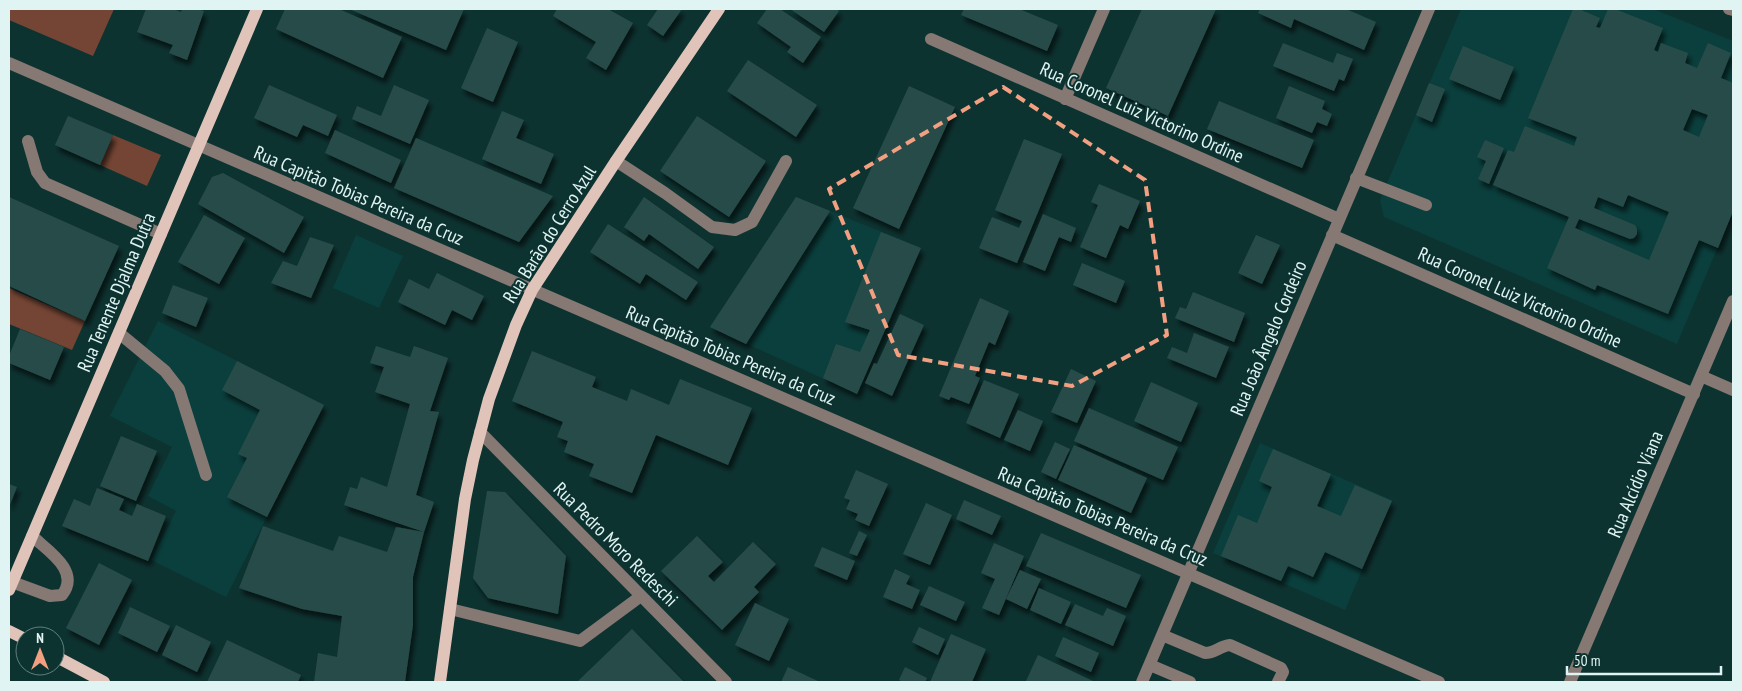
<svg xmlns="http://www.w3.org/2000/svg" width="1742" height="691" font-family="'PT Sans Narrow',sans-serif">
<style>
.built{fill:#0a3f3d}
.green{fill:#744534}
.building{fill:#274c49;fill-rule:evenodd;filter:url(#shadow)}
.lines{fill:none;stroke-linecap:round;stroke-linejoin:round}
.minor{stroke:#867873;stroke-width:12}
.major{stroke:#e0c3b9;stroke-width:12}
.marked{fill:none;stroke:#f2a081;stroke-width:4;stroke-dasharray:10 6;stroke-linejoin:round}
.labels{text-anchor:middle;stroke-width:4;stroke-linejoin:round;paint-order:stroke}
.street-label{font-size:19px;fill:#e0f4f3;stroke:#0d3331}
</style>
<defs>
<filter id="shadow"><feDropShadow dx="3" dy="5.5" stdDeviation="2.5" flood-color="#0009"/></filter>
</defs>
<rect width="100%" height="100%" fill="#0d3331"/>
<path class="built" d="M1461,9H1653L1733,41V211L1677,344L1384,217L1380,200Z
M796,197L921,248L857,394L710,327Z
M356,235L403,256L379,308L333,288Z
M158,321L324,405L226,597L151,560L176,511L148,496L172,447L110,416Z
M1260,443L1392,500L1345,610L1213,553Z"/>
<path class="green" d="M9,9H114L93,56L9,20Z
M113,135L161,155L147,186L100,165Z
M9,288L85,321L72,350L9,324Z"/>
<path class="building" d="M146,9H173L181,12L182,9H197L204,11L187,60L169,53L173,45L137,32Z
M285,9H339L402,37L383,78L276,29Z
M349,9H464L446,50Z
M557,9H608L633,23L606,70L586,58L596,42L553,16Z
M658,9H682L663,36L647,25Z
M767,9H780L821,37L803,63L787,52L791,47L757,23Z
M790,9H836L839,11L824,32Z
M964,9H1019L1058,25L1047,51L961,15Z
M1142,9H1216L1168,116L1106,88Z
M1260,9H1346L1376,22L1364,50L1294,19L1291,28L1258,13Z
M1573,9H1579L1600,18L1596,27L1600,28L1608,9H1615L1663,28L1654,50L1658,52L1661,43L1688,53L1685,63L1697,68L1708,43L1731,53L1721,78L1733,83V211L1718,248L1699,240L1668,314L1597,285L1595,290L1547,268L1569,217L1493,185L1508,150L1514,152L1525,126L1574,146L1577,137L1528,118ZM1692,109L1708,115L1699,137L1683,130ZM1628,195L1669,212L1649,260L1575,228L1579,219L1630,239L1634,238L1637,234V229L1635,225L1594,208L1598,197L1623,207Z
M487,28L518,42L493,102L461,88Z
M1283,43L1333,63L1337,53L1353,59L1344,81L1339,79L1334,91L1273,66Z
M1463,46L1514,67L1500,100L1449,79Z
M748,60L817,105L796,137L727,91Z
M1429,83L1445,89L1432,122L1416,115Z
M269,85L337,115L328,136L303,125L297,137L254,118Z
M394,85L429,100L410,144L352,119L357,106L381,116Z
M909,86L955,107L899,229L853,208Z
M1289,86L1325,101L1322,109L1332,114L1327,126L1317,122L1312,133L1276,118Z
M1219,101L1314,140L1302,168L1207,129Z
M502,111L524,120L516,138L554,154L541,184L482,159Z
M68,116L113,135L100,165L55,145Z
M697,116L766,161L729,217L660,171Z
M335,130L401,160L391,183L325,153Z
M416,138L553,196L519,242L394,188Z
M1024,139L1062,154L1017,263L979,248L992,217L1019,228L1022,221L995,210Z
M1485,140L1504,148L1489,184L1478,179L1486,161L1477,157Z
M223,173L304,217L284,253L198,204L212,177Z
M1099,184L1140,201L1128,229L1120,225L1106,258L1080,247L1098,205L1091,202Z
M9,197L119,246L85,321L9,286L10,246H9Z
M644,197L714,247L698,269L649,234L644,241L624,227Z
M796,197L830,211L746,344L710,327Z
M1043,214L1076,228L1071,242L1059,237L1045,271L1023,262Z
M204,215L245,238L219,284L178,262Z
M608,224L698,282L686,300L646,274L640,284L590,252Z
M881,232L921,248L857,394L823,378L836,344L860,352L870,330L845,322Z
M1256,235L1280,245L1262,284L1238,273Z
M310,237L334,245L311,298L271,283L283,261L297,266Z
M1082,263L1125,281L1116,303L1073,285Z
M437,273L484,296L472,320L452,310L445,325L398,302L409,279L429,289Z
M173,285L208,298L196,327L162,313Z
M1193,292L1245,313L1234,342L1175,318L1180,307L1186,309Z
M980,298L1009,311L995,345L989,342L975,376L980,378L969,404L951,397L949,400L939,396Z
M900,314L924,325L892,396L865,383L874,363L877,364Z
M20,329L64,347L50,380L9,363V356Z
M1194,333L1229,347L1216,378L1167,358L1172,347L1187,353Z
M376,346L410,357L414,346L448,358L430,411L439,412L416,495L434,502L424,532L413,577V625L405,682H314L318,653L337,657L342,616L302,609L239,588L263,526L333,551L339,536L387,552L396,527L424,532L344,505L350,487L357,489L361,477L387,487L410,404L375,392L384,367L370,363Z
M532,351L596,377L592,387L627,401L631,389L669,405L680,379L752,408L728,465L656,435L632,493L589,476L594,464L564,452L568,441L557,437L563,422L512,401Z
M237,361L324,405L267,517L227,497L247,458L238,454L260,410L222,390Z
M1071,369L1096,381L1077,423L1051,412Z
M984,380L1019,394L1000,438L966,423Z
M1151,382L1198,403L1181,442L1134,421Z
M1089,408L1178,447L1163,480L1074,441Z
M1018,410L1043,421L1030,451L1004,440Z
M121,436L157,451L136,501L100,486Z
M1055,442L1070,449L1056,479L1041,472Z
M1074,445L1147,478L1131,513L1058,480Z
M1273,449L1331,474L1317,506L1341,516L1355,485L1392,501L1362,569L1325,552L1313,577L1288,566L1281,581L1221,556L1238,515L1257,523L1272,487L1259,481Z
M856,470L888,484L869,526L855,520L858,514L846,509L850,500L844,498Z
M9,484L17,487L9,507Z
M97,488L124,499L119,510L132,516L137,504L166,516L148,561L62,526L74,499L90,506Z
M487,491L505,492L566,556L558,614L488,598L473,578Z
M964,500L1001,516L992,535L956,519Z
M926,503L952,515L930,565L903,554Z
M859,531L867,535L857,556L849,553Z
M1041,533L1141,575L1126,608L1026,566Z
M697,536L723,562L708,576L714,582L753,542L776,564L754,587L759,592L722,630L661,571Z
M994,543L1024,556L999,615L982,608L995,579L981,573Z
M822,547L855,561L847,580L814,566Z
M99,563L132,580L99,645L66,628Z
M895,569L910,576L906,584L920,590L912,609L883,597Z
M1020,570L1041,579L1027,609L1006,599Z
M929,586L965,602L956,621L920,605Z
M1039,588L1071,602L1061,624L1030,610Z
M755,603L789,619L769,661L735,645Z
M1075,604L1103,616L1107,608L1126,616L1113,646L1065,625Z
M130,607L170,626L157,652L118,633Z
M176,625L211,642L197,672L162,655Z
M919,627L945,639L938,655L912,642Z
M632,629L684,682H577Z
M951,634L986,649L972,682H930Z
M1063,637L1099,653L1091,672L1055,656Z
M227,640L301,675L298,682H207Z
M1038,655L1095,682H1029L1026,681Z
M788,667L805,675L820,682H781Z
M905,667L927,678L925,682H903L899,680Z"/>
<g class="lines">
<path class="minor" d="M1729,9L1733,10
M931,39L1339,219
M9,63L1439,682
M1065,99L1104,9
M28,141L37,172L45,183L161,234
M616,161L665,193L712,227L735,230L752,222L786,161
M1356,178L1426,205
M1332,235L1694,394
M119,333L165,371L179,389L206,475
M1701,376L1733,390
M480,432L726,682
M12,582L50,596L62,595C81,571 48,551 32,536
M450,609L580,641L641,596
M1162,635L1205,653C1215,653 1220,646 1230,645L1281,668L1283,672L1278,682
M1150,665L1190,682
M1142,682L1429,9
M1570,682L1733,301"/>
<path class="major" d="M9,590L257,9
M9,631L25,639
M55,656L104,682
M440,682L465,499L473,460L489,399L516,325L532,290L616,161L719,9"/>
</g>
<path class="marked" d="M1003,87L1145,180L1167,335L1072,386L898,355L829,189Z"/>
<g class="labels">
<g class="street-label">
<text transform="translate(1142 112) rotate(24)" y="7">Rua Coronel Luiz Victorino Ordine</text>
<text transform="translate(359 195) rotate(23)" y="7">Rua Capitão Tobias Pereira da Cruz</text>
<text transform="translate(549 234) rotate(-58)" y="7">Rua Barão do Cerro Azul</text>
<text transform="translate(116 292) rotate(-67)" y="7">Rua Tenente Djalma Dutra</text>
<text transform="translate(1520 297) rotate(24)" y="7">Rua Coronel Luiz Victorino Ordine</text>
<text transform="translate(1268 338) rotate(-67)" y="7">Rua João Ângelo Cordeiro</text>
<text transform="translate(731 355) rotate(23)" y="7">Rua Capitão Tobias Pereira da Cruz</text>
<text transform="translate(1635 484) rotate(-67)" y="7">Rua Alcídio Viana</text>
<text transform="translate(1103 516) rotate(23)" y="7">Rua Capitão Tobias Pereira da Cruz</text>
<text transform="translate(616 544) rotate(45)" y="7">Rua Pedro Moro Redeschi</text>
</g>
</g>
<rect width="1742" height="691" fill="none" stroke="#e0f4f3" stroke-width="20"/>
<g transform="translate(40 651)"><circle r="24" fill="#0d3331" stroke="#61807f"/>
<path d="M0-4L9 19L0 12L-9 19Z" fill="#f2a081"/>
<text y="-8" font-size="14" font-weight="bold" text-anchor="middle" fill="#e0f4f3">N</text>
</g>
<path d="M1567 666v8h154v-8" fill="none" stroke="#e0f4f3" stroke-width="2.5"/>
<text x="1574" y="666" font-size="15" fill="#e0f4f3" stroke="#0d3331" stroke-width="4" paint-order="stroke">50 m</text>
</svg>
